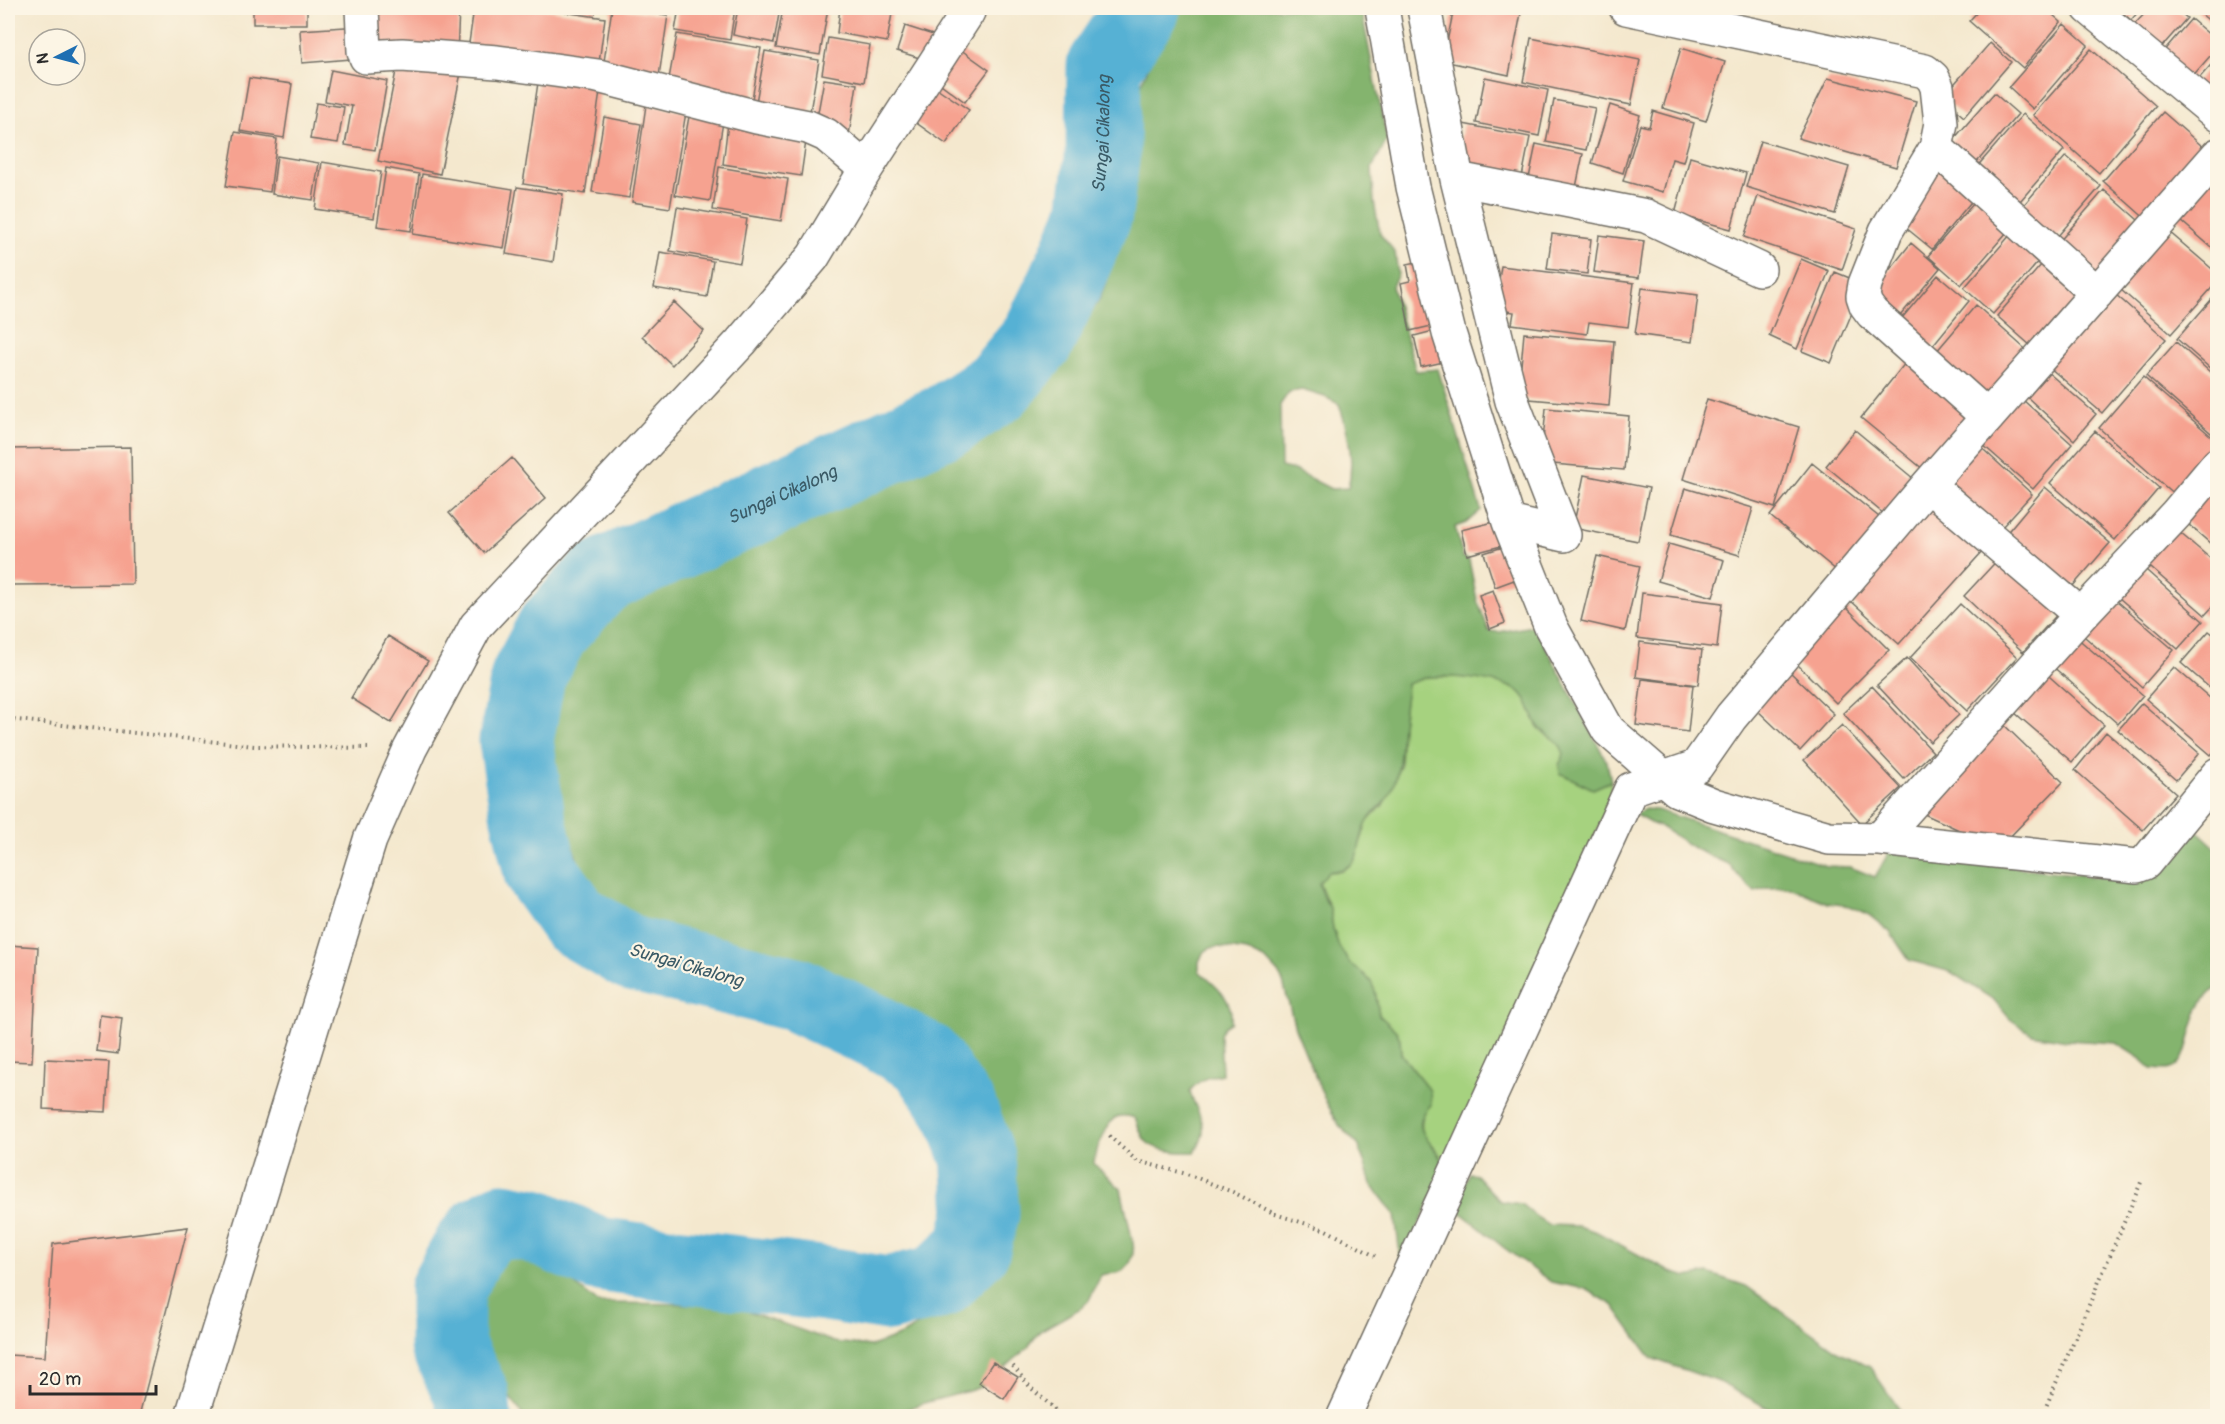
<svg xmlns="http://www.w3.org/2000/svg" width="2225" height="1424" font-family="Pangolin,sans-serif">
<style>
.green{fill:#a6d27f;stroke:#687e55;stroke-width:1.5}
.forest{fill:#84b46e;stroke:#58704c;stroke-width:1.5;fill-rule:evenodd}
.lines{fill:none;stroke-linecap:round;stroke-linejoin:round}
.river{stroke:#56b1d4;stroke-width:75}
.building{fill:#f6a290}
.minor-casing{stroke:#716d64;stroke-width:36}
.path{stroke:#716d64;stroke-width:4;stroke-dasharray:1.5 4.5;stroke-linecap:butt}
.minor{stroke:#fff;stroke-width:33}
.labels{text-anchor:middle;stroke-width:4.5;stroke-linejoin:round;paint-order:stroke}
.water-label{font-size:18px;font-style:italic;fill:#3a5a66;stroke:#fcf5e5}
</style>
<rect width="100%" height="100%" fill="#fcf5e5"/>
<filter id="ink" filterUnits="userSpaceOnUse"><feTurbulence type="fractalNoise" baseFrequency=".0167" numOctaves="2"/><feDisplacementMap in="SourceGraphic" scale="12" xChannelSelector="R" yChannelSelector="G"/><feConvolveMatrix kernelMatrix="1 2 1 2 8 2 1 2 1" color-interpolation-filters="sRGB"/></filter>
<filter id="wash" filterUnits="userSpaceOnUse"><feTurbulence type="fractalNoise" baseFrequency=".008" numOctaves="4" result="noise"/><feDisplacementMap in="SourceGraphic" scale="24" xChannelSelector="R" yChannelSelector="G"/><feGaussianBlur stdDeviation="1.35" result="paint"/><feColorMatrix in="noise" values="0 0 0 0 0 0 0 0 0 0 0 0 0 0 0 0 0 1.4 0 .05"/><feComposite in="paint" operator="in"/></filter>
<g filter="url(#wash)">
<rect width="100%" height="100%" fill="#f4e8ce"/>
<path class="green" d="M1427,677C1452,676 1510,677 1525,698C1532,707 1532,720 1539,728C1549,739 1559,738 1565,754L1559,765L1560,773L1593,789L1611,781L1610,802L1445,1169C1443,1159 1439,1151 1431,1144C1429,1142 1426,1140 1424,1137C1417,1125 1427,1104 1430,1091L1401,1054L1400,1039L1396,1031L1379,1015L1375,991L1365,975L1350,964L1339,947L1333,929L1330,908L1319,883L1324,875L1328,872L1342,871L1355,859L1367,822L1383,805L1400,766L1402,726L1407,684Z"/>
<path class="forest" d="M1167,8H1361L1387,140L1372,168L1374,202L1380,234L1395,252L1398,274L1392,286L1416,371L1438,369L1481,510L1466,523L1455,527L1463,557L1469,560L1477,600L1489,631L1499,632L1532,626L1540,636L1607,762L1611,781L1593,789L1560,773L1559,765L1564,754C1559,738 1550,739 1540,728C1530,718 1531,701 1520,692C1504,680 1449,675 1429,677C1422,678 1414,682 1407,684C1406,698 1403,712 1402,726C1400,750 1401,771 1390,794C1384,805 1372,812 1367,823C1353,848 1367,868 1328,872L1319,883L1323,896L1330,908L1333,929L1339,947L1350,964L1365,975L1371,982L1375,991L1379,1015L1396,1031L1400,1039L1401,1054L1430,1091L1431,1105C1403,1131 1440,1144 1445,1169L1401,1264L1395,1215L1371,1184L1359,1146L1339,1125L1325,1100L1295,1028L1283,982L1278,973L1265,959L1247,951L1219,947L1210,948L1203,953L1199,962V971C1215,986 1234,998 1231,1022L1224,1027L1220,1035L1222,1074C1208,1077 1199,1079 1190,1091C1197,1117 1213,1124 1195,1152C1183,1153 1159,1152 1148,1143C1141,1138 1139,1126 1135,1118C1115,1111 1110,1120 1103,1137C1098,1146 1094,1154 1094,1164L1121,1189L1133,1243C1135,1255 1130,1270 1117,1273C1111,1274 1107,1273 1101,1275L1089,1300L1081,1308L1040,1331L1028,1347L986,1385L969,1391L924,1403L888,1416H521V1412L504,1390L488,1380L475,1364L467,1326L471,1297L483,1261L496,1240L518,1232L541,1248L566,1277L598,1303L698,1304L745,1310L834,1342L871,1346L902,1335L929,1319L949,1300L971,1273L983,1252L998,1199L1003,1162L984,1104L939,1057L889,1022L801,981L731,954L626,930L596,900L581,869L561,815L551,744L555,689L572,637L611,597L652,570L718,544L740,526L824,504L908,470L948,444L1013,415L1061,367L1080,331L1100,298L1116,254L1125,212V194L1120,146L1133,100L1150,64L1158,26ZM1302,390L1325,397L1339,404C1348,430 1355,461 1348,488L1331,489L1294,470L1281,467L1280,405L1289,392Z
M1645,809L1657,810L1827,866L1850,867L1875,877L1889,852L2132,881L2187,821L2217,849V988C2184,1007 2195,1063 2171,1069C2166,1071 2158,1069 2152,1069L2141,1059L2116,1043L2067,1040L2032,1034L2010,1019L1994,1000L1951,972L1909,960L1890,932L1869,915L1850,906L1828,903L1790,887L1768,888L1755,892L1740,878L1730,865L1697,850L1661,827L1650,823L1634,814Z
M1469,1173L1476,1175L1500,1201L1521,1204L1535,1216L1549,1225L1578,1226L1597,1232L1670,1272L1687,1277L1708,1273L1746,1286L1836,1350L1870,1367L1904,1416H1783L1717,1381L1651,1358L1613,1305L1586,1289L1551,1282L1503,1247L1454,1207Z"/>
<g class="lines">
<path class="river" id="s1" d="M474,1416L472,1395L447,1345V1289L470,1247L483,1231L503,1220L535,1226L598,1254L674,1265L827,1284L888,1294L938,1282L973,1248L982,1213L978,1157L960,1110L925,1059L874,1031L795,994L632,954L575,920L541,872L528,817L516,741L528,676L553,629L601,577L949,419L997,387L1037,340L1065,283L1095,214L1103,151L1104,66L1143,8"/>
</g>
<g id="blocks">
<path class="building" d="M253,8H307V24H253Z
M367,8H459L457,56L364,50Z
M474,8H535L605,18L598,70L468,50Z
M567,8H595V13Z
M612,8L668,15L659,76L603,68Z
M679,8H735L730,40L675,31Z
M738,8H780L774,43L733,35Z
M783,8H828L820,55L776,48Z
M840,8H893L887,42L837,33Z
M1454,8H1522L1509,75L1443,61Z
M1981,8H2045L2061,22L2023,68L1969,21Z
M2117,8H2142L2131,20Z
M2150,8H2175L2187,18L2158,51L2132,27Z
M2194,8H2218V28Z
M2191,19L2218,42V47L2190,79L2161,54Z
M2064,24L2088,45L2033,109L2009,87Z
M361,26L364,58L302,63L300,30Z
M905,26L933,35L926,60L897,51Z
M677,34L761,48L751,105L667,90Z
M828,38L870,45L864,82L822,74Z
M1531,38L1640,60L1631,105L1523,82Z
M1990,43L2011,62L1964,117L1942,98Z
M957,47L989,70L965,102L933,78Z
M1681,48L1725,62L1706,121L1663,108Z
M2091,49L2156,106L2099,173L2033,115Z
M765,51L819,60L808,123L754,114Z
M399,56L462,68L440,174L378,161Z
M2218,57V105L2194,84Z
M331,70L387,81L375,150L345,145L352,106L325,101Z
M539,76L601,85L585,194L523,184Z
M1485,77L1548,90L1539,136L1476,123Z
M249,78L292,84L284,138L240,131Z
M1828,78L1916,101L1896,167L1798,138Z
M824,79L857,84L849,135L815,129Z
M931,84L969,110L946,144L908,117Z
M1994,93L2018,114L1971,169L1946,148Z
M1554,100L1595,108L1586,150L1546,142Z
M316,103L344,107L338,143L310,139Z
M646,105L686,112L670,208L632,202Z
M691,105L725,110L710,201L675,195Z
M1610,105L1640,115L1623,173L1592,163Z
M1653,111L1694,123L1683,162L1672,159L1663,192L1623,181L1640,125L1649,127Z
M2163,112L2210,153L2149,222L2103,181Z
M2023,114L2064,150L2015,207L1974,170Z
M729,115L808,127L801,176L723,164Z
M604,117L641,124L629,198L592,192Z
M1463,124L1530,137L1522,177L1456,164Z
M235,132L277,139L270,192L226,186Z
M1760,141L1849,167L1835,214L1746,187Z
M1536,144L1583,154L1575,192L1528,183Z
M277,156L319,163L313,200L272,194Z
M2066,156L2101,186L2051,244L2016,214Z
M1690,157L1746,173L1731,229L1675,214Z
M1943,160L1980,191L1932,249L1895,219Z
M322,162L381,172L374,218L315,209Z
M2218,163V253L2173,214Z
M719,167L788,179L781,221L713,210Z
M386,168L419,174L411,231L377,226Z
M422,174L513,189L504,248L413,234Z
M517,187L563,194L553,262L506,254Z
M2104,190L2146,227L2093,287L2052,250Z
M1981,195L2014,224L1961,285L1928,256Z
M1758,196L1856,229L1842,270L1744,237Z
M677,207L747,219L740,263L670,251Z
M2161,225L2218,274V281L2171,334L2112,282Z
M2018,226L2047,252L1993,314L1964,288Z
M1552,234L1591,239L1587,274L1547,269Z
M1599,235L1644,241L1639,278L1594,272Z
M1911,243L1940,268L1895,322L1867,298Z
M660,252L713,261L707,297L654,288Z
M2048,257L2091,295L2039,353L1997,316Z
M1801,259L1829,271L1797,349L1769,336Z
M1427,260L1440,324L1410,331L1401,283L1410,281L1407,264Z
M1501,266L1634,283L1628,327L1589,322L1587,334L1512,324L1514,312L1495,309Z
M1835,272L1864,284L1831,363L1802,351Z
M1938,275L1969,301L1924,356L1892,330Z
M2106,286L2166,339L2102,413L2041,360Z
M1642,288L1698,295L1692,342L1635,334Z
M2218,292V364L2212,370L2177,339Z
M674,302L704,331L672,365L642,336Z
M1976,305L2033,356L1987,409L1930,359Z
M1441,329L1448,361L1421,367L1414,336Z
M1524,333L1614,341L1609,406L1518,398Z
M2176,342L2218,379V439L2146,376Z
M1910,357L1978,412L1929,474L1861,418Z
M2037,363L2096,414L2074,440L2016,387Z
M2143,377L2218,442V450L2177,497L2099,428Z
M2013,391L2072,444L2033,489L1974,437Z
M1707,399L1799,427L1775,508L1683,479Z
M1546,408L1629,416L1624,470L1541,463Z
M1855,430L1920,484L1891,520L1826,466Z
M2095,431L2159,488L2115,540L2050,483Z
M1973,440L2032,494L1993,537L1934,483Z
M131,447L133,584L8,585V449Z
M512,458L546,498L484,553L449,513Z
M1812,463L1884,521L1842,575L1770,516Z
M1584,475L1649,488L1638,541L1573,528Z
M2045,487L2110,543L2065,595L2000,541Z
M1685,488L1753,508L1739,555L1671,535Z
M2207,488L2218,497V550L2181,518Z
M1924,500L1982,552L1899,644L1841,592Z
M1494,522L1501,546L1467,555L1461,530Z
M2173,527L2218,565V601L2205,615L2143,561Z
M1669,544L1724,560L1713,597L1658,581Z
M1503,547L1514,580L1495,587L1484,553Z
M2004,553L2063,608L2023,652L1964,596Z
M1597,556L1640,566L1625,631L1581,621Z
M2137,562L2203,621L2178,649L2111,591Z
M1493,590L1505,623L1490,629L1479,595Z
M1642,593L1722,603L1717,648L1637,638Z
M2109,594L2174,650L2142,687L2077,630Z
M1960,604L2017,657L1967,711L1910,658Z
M1844,605L1889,650L1836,703L1792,659Z
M2209,631L2218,638V695L2181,663Z
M388,636L428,661L391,723L351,698Z
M2075,636L2143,695L2118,724L2050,664Z
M1640,642L1702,650L1698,685L1636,677Z
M1907,658L1959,715L1930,742L1877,685Z
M2174,667L2218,705V747L2211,755L2146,699Z
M2041,669L2104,725L2072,762L2008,707Z
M1789,671L1834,714L1800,751L1755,708Z
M1642,679L1693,685L1688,732L1636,725Z
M1872,686L1933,752L1904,779L1843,713Z
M2142,703L2199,753L2176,780L2118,730Z
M1999,720L2063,782L1999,848L1913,809Z
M1842,725L1901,788L1862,824L1804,760Z
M2106,732L2176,793L2143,830L2075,770Z
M8,945L38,947L32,1062L8,1061Z
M100,1015L122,1018L118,1054L96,1051Z
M45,1059L109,1062L106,1112L43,1109Z
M188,1227L139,1416H8V1355L45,1357L53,1244Z
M993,1362L1018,1377L1004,1399L979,1383Z"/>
</g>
</g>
<g filter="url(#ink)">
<use href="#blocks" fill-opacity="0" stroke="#716d64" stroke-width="1.5"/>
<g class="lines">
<defs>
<path id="minor" d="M362,8L364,51L366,57L402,55L497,62L598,76L757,117L808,127L826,135L866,169
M1382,8L1413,187L1449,333L1509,522L1564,535
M1424,8L1457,179L1512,401L1564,535
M1626,8L1925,71L1933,78L1937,87L1941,123L1936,148L1886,231L1865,284L1863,296L1866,305L1872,313L1988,417
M2089,8L2218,115
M1936,148L2097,293
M1457,179L1646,216L1759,269
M1928,485L2081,615
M1509,522L1551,627L1608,730L1677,790L1714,805L1829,838L1880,839L2137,866L2145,863L2218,774
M1880,839L2081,615L2176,514L2218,464
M192,1416L370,840L410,749L476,626L741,342L813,257L866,169L968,12V8
M1344,1416L1631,789L1696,767L1731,717L1928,485L2218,155"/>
</defs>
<use href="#minor" class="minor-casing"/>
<path class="path" d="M8,719L254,746L368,748
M1109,1136L1137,1161L1187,1174L1235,1193L1275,1214L1326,1230L1375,1256
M1013,1366L1031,1388L1063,1416
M2042,1416L2142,1180"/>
<use href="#minor" class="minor"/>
</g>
</g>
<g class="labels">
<g class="water-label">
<text dy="6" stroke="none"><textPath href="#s1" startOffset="2406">Sungai Cikalong</textPath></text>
<text dy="6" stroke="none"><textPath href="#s1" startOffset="1884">Sungai Cikalong</textPath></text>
<text transform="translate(686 965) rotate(16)" y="6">Sungai Cikalong</text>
</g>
</g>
<rect width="2225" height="1424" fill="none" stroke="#fcf5e5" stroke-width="30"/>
<g transform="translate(57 57) rotate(264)"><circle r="28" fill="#fcf5e5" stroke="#a8a49b" stroke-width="1.5"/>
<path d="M0-4.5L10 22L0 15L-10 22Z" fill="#1f6fb2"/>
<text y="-9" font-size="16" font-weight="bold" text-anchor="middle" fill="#2b2b2b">N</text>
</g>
<path d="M30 1385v9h126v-9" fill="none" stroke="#2b2b2b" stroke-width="3"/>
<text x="39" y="1385" font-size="18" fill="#2b2b2b" stroke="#fcf5e5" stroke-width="4.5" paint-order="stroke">20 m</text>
</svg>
